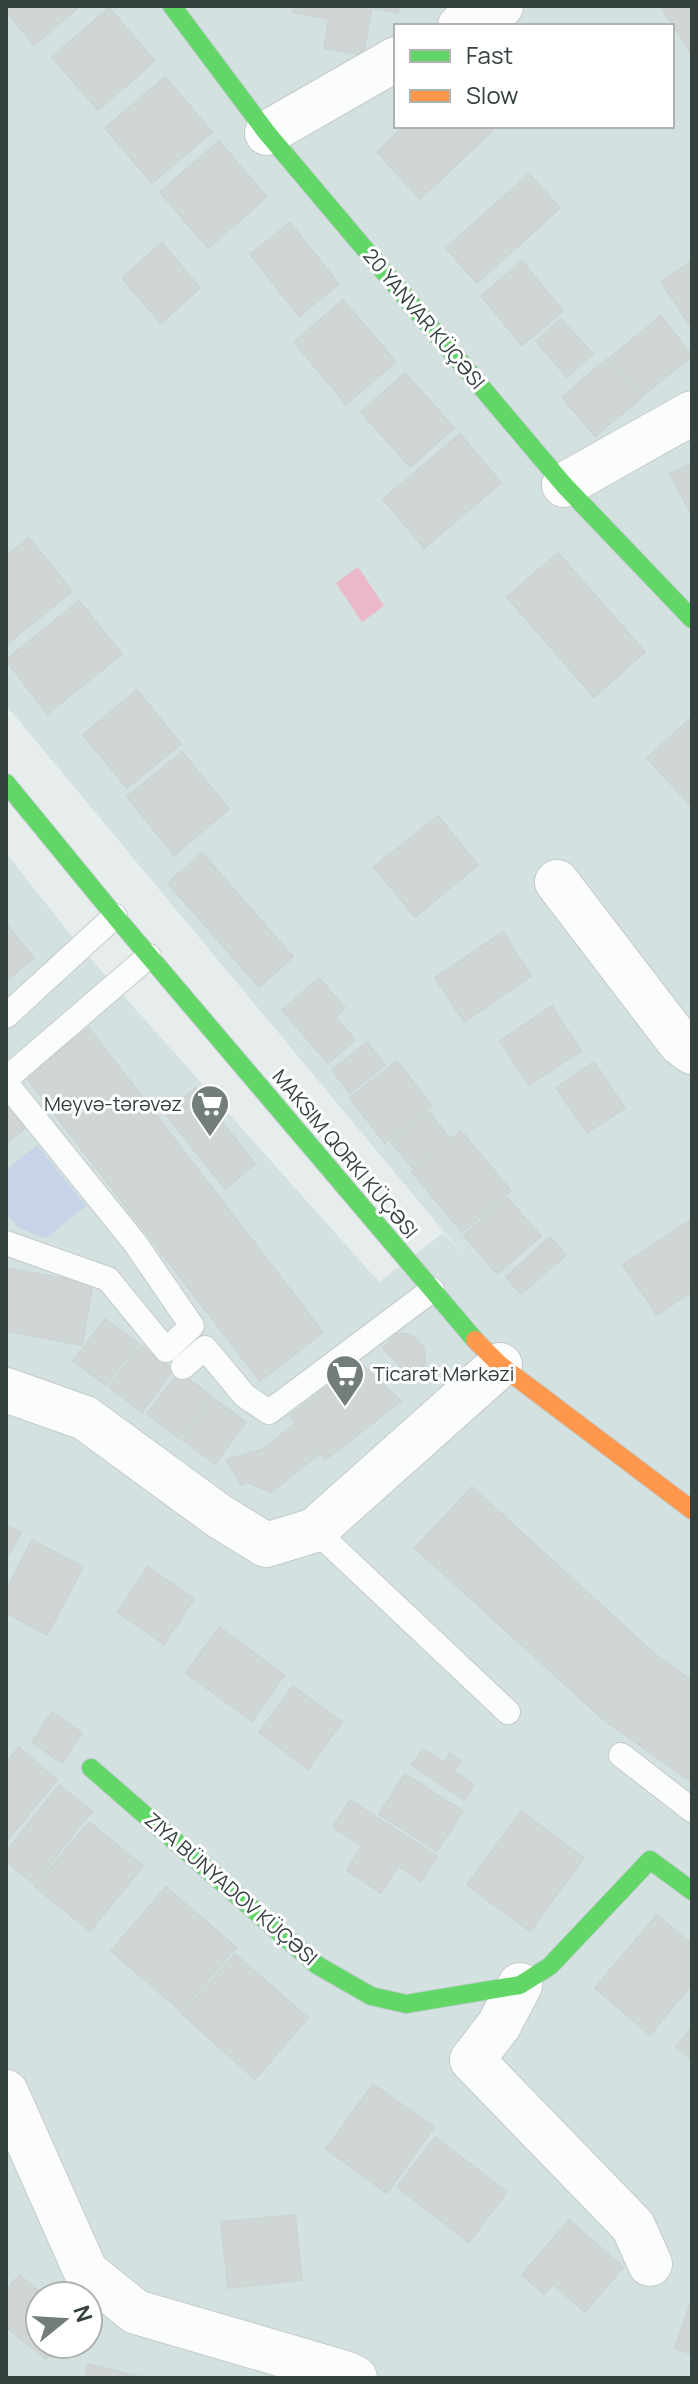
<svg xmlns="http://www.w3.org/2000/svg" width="698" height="2384" font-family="Manrope,sans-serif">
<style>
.residential{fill:#d3e1e0;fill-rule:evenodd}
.green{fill:#c7d3e7}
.water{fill:#eab8c9}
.building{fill:#cfd6d5;stroke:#ccd5d4;stroke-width:2}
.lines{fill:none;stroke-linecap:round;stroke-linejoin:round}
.lane-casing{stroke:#c4cbca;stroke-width:26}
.street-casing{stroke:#c4cbca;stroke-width:46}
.fast-casing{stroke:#bfcdcc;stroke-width:20}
.slow-casing{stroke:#bfcdcc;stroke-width:20}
.lane{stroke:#fbfcfc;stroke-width:24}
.street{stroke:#fbfcfc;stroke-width:44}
.fast{stroke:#63d668;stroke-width:18}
.slow{stroke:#ff974d;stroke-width:18}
.labels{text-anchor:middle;stroke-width:6;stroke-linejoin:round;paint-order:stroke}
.street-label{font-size:20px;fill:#34413f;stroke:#fff}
.poi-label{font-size:20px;fill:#34413f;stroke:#fff;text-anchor:end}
</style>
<rect width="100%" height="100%" fill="#e6edec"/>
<path class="residential" d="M6,6H692V2378H6V853L81,948L379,1282L443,1233L465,1257L6,705ZM396,26H672V126H396ZM40,2296H88V2344H40Z"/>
<path class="green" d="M37,1145L86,1206L46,1238C0,1223 6,1215 6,1170Z"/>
<path class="water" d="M358,567L384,606L362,622L336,583Z"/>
<path class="building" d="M6,6H80L34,45L6,11Z
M294,6H399L398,13L372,8L363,55L324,48L329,19L292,12Z
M661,6H692V55Z
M109,8L155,61L98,110L52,57Z
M165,77L212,132L152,183L105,128Z
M404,126H491L494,129L420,199L377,152Z
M219,141L267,197L208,248L160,192Z
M529,174L560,208L477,283L446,248Z
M290,223L339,284L299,316L250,254Z
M162,243L200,288L161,323L122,278Z
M522,261L563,311L522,345L481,296Z
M692,261V328L661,282Z
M343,300L396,362L346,404L294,342Z
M661,316L692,356L642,396L611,357Z
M561,319L593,354L567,377L536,341Z
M608,358L641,398L595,436L562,397Z
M405,373L454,428L410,467L361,412Z
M460,434L501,483L424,548L383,499Z
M692,463V515L670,474Z
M29,538L72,591L6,645V556Z
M558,553L645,652L594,697L507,597Z
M79,601L122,654L47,714L6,660Z
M137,690L181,744L127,788L83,735Z
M692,717V807L647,758Z
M182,752L229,809L174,855L127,797Z
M438,816L478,865L415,917L374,867Z
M202,853L293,957L259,987L168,883Z
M6,924L34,958L6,981Z
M503,932L531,976L464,1022L435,978Z
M319,978L345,1008L335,1017L355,1040L328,1063L282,1010Z
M552,1006L581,1051L529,1085L500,1041Z
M89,1028L323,1332L260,1381L26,1077Z
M367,1042L385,1065L350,1093L332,1070Z
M397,1061L432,1106L385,1143L350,1098Z
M594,1062L625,1108L587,1133L556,1088Z
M196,1088L255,1164L225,1189L165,1113Z
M6,1102L27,1126L6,1144Z
M429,1112L450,1139L413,1168L391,1142Z
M461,1131L511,1191L462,1232L412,1172Z
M507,1198L541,1236L497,1274L464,1235Z
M692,1219V1291L657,1315L623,1265Z
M550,1237L566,1255L521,1294L506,1277Z
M6,1268L93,1284L82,1345L6,1331Z
M105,1319L138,1343L106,1385L73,1361Z
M397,1334H410L424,1348L425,1364L411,1378L383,1348Z
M140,1345L173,1370L142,1412L109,1387Z
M359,1362L401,1401L325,1460L290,1416Z
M179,1372L211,1396L180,1439L147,1414Z
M213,1398L246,1422L215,1464L183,1440Z
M295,1424L319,1454L271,1492L247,1482L242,1485L226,1460L263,1449Z
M472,1487L656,1655L604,1720L415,1548Z
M6,1525L21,1533L6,1559Z
M32,1540L83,1567L47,1635L6,1613V1591Z
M148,1567L194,1599L164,1644L117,1612Z
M219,1627L284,1675L252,1721L186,1673Z
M656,1655L692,1681V1782L604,1720Z
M293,1686L342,1722L308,1769L259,1732Z
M52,1712L82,1733L62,1763L32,1742Z
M19,1747L57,1780L7,1840L6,1763Z
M423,1749L444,1763L450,1753L461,1761L454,1771L474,1785L464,1800L412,1765Z
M405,1774L463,1811L437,1851L379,1814Z
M59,1785L92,1811L34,1884L6,1861V1852Z
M350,1800L437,1856L421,1881L398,1866L381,1893L347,1870L362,1846L333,1827Z
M521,1811L584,1858L530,1931L467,1885Z
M89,1822L143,1866L90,1931L35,1887Z
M166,1887L236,1947L181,2011L111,1951Z
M657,1915L692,1944V1984L650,2035L595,1988Z
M235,1954L308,2018L255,2079L182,2014Z
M692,2027V2060L676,2047Z
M373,2084L434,2127L387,2193L326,2149Z
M435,2137L507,2192L469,2242L397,2187Z
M295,2215L302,2280L228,2288L221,2222Z
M569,2220L623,2267L585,2312L553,2284L544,2294L522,2275Z
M19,2275L45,2296H40V2344H58L46,2359L6,2327V2292Z
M692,2299V2354L675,2348Z
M88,2364L145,2378H85Z"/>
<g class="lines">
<defs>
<path id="lane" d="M6,1016L115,916
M6,1079L149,956
M6,1083L135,1243L192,1326L166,1350L108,1279L6,1243
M183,1367L205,1348L245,1396L269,1412L432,1290
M315,1530L508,1712
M621,1755L692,1810"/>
<path id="street" d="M460,26L501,6
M267,133L396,59
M564,485L692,413
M557,882L680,1043L692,1052
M6,1390L85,1418L219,1516L266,1545L315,1530L500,1365
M520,1985L499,2025L472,2060L633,2226L650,2264
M6,2092L86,2272L136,2312L345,2373L355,2378"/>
<path id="fast" d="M172,6L267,133L564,485L692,619
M6,783L115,916L475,1340
M91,1768L317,1965L371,1996L406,2004L520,1985L550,1966L650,1860L692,1891"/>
<path id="slow" d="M475,1340L500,1365L692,1510"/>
</defs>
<use href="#lane" class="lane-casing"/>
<use href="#street" class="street-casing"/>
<use href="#fast" class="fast-casing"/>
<use href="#slow" class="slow-casing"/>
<use href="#lane" class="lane"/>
<use href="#street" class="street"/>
<use href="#fast" class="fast"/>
<use href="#slow" class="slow"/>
</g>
<defs>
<symbol id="supermarket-pin" viewBox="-11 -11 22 30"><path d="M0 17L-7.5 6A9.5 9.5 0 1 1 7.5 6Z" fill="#727d7c" stroke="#fff"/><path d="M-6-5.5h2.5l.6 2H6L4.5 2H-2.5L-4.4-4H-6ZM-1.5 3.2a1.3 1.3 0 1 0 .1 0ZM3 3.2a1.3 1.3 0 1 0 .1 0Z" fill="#fff"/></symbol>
</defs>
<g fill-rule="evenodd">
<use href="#supermarket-pin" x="188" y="1082" width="44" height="60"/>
<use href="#supermarket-pin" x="323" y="1352" width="44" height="60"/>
</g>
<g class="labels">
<g class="street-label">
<text transform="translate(424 319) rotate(50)" y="7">20 YANVAR KÜÇƏSI</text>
<text transform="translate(345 1154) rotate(50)" y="7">MAKSIM QORKI KÜÇƏSI</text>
<text transform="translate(231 1889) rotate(41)" y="7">ZIYA BÜNYADOV KÜÇƏSI</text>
</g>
<g class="poi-label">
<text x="182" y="1111">Meyvə-tərəvəz</text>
<text x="373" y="1381" text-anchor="start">Ticarət Mərkəzi</text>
</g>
</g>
<rect width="698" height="2384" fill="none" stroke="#34413f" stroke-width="16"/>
<rect x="394" y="24" width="280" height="104" fill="#ffffff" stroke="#aeb3b2" stroke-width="2"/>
<rect x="410" y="50" width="40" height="12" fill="#63d668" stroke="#aeb3b2" stroke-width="2"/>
<text x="466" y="64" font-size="24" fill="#34413f">Fast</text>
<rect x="410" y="90" width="40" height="12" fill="#ff974d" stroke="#aeb3b2" stroke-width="2"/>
<text x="466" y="104" font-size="24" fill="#34413f">Slow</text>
<g transform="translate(64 2320) rotate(72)"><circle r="38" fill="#ffffff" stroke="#aeb3b2" stroke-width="2"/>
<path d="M0-6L14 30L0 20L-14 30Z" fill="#727d7c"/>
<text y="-12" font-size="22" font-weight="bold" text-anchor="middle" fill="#34413f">N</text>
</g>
</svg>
